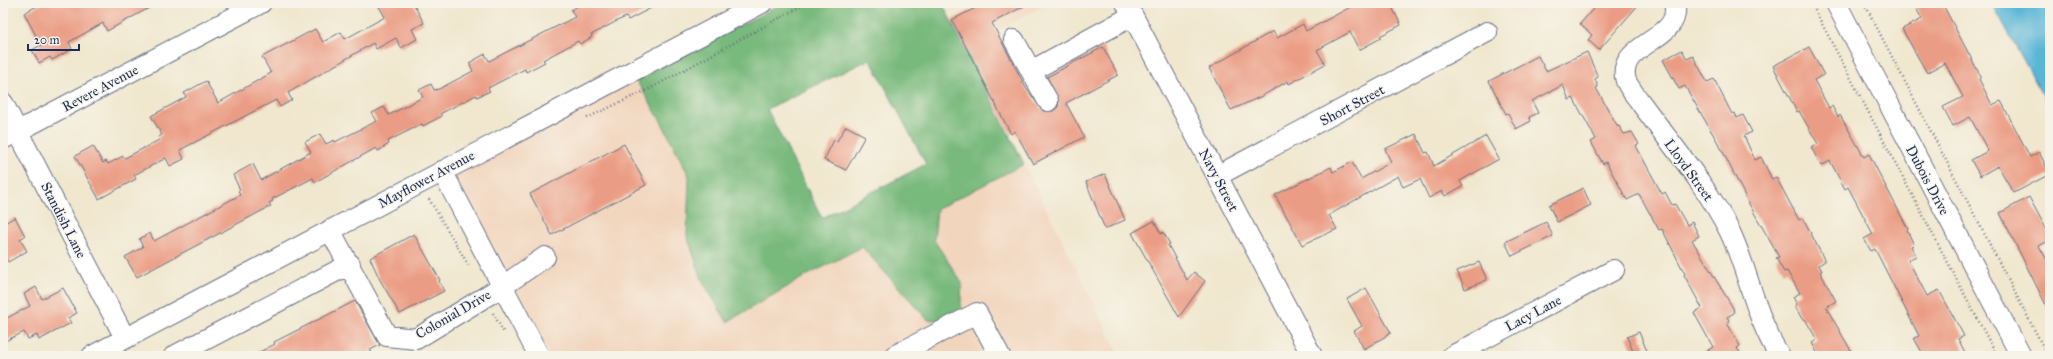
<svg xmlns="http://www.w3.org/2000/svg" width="2053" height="359" font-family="'IM FELL Great Primer',serif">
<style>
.built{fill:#f2d5bd}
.forest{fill:#78b97b;stroke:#4a746c;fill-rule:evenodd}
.water{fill:#59b6d7;stroke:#3a729a}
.building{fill:#eb9c84}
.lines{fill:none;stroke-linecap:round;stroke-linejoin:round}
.minor-casing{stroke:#666f85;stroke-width:22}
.path{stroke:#666f85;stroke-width:2.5;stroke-dasharray:1 3;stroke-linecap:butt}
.minor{stroke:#fff;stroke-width:20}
.labels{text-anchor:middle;stroke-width:3;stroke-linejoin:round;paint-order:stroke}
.street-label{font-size:14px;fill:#1b2f5e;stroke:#f7f3e8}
</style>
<rect width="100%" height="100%" fill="#f7f3e8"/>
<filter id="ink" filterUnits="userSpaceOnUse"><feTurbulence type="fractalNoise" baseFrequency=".025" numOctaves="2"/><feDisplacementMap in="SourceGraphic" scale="8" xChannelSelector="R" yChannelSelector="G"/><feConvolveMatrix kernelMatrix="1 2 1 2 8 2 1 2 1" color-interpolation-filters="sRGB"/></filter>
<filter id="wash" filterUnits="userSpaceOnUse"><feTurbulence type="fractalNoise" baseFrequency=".012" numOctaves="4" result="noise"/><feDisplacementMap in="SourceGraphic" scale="16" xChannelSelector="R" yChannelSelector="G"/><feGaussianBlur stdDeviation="0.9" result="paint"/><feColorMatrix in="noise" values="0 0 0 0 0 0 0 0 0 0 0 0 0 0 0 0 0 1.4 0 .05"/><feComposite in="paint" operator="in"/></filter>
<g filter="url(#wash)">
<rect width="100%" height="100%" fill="#f0e7ce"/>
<path class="built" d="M983,3H1049L998,30Z
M636,80L662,123L689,176L687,236L727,321L804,277L862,247L928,320L960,319L962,283L934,240L937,209L1024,164L1120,356H549L516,290L454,175Z"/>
<path class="forest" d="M783,3H942L1024,164L937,209L934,240L962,283L960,319L928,320L862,247L804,277L727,322L703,282L687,236L689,176L662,123L636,80ZM870,59L926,164L822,218L767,109Z"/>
<path class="water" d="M1992,3H2050V108Z"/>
<g id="blocks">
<path class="building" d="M43,3H158L107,31L103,23L69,42L72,49L52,60L50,57L39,63L32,50L41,45L24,13Z
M377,3H413L424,23L412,29L417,39L401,48L396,38L376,49L373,43L288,93L292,100L280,107L276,100L180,150L184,159L170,166L166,158L134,175L136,179L99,199L75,156L93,146L103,163L106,161L108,164L123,156L125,158L159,140L158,137L162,135L151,116L186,97L184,93L206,81L218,103L271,73L262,57L315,29L323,42L341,32L345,39L385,17Z
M583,3H661L628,20L626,17L617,21L591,35L592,37L580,44L578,41L543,60L545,62L526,72L525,69L513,75L488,88L490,91L477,97L476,95L440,114L442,116L423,126L422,124L388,141L389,144L378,151L376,148L315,182L313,178L272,199L273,201L269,203L271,206L137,277L125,257L143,247L139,239L150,233L154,241L240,195L238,191L240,190L233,175L253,164L261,180L311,152L305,142L320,134L326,144L334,140L335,142L377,121L372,113L384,107L389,115L423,97L419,90L431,84L434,90L439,89L473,71L469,63L485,54L489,61L575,17L571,10Z
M985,3H1030L992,23L1026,88L1043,111H1053L1058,107L1059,101L1047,77L1103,47L1118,75L1066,103L1084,137L1033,164L1015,131L1011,134L952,20Z
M1358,3H1390L1401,25L1380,36L1381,38L1359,50L1350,32L1317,50L1325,64L1289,84L1288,81L1262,96L1231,110L1209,68L1273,31L1277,38L1303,24L1306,31Z
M1598,3H1640L1599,50L1588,40L1592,35L1580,24Z
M1913,3H1942L1981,77L1979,79L1992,105L2001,101L2030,157L2039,152L2050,174L2014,193L1998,166L1980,176L1971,160L1988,151L1970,117L1953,126L1943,107L1963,97L1945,63L1927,73L1902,29L1922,19Z
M1809,47L1824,75L1814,80L1829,108L1832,106L1838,117L1840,115L1864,157L1869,154L1908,229L1907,230L1914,245L1911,246L1916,256L1908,260L1927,296L1939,290L1964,336L1958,339L1967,356H1924L1914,338L1919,336L1875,249L1871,251L1864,239L1873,234L1848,187L1845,189L1830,161L1821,166L1811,147L1818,144L1799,111L1797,112L1773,66Z
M1682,50L1687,59L1693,56L1707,82L1714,79L1732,114L1735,113L1737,118L1743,115L1752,132L1744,136L1755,160L1761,157L1772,179L1776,177L1799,220L1803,218L1825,261L1819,265L1822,271L1820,272L1836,301L1826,307L1854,356H1819L1812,343L1817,340L1805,319H1802L1795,306L1797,305L1793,297L1800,293L1787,271L1784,272L1776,258L1779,257L1748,202L1721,148L1685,86L1679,89L1663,60Z
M1587,52L1598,77L1595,79L1598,87L1596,88L1618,127L1619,126L1624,134L1632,132L1639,144L1636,146L1662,194L1665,192L1672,205L1675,204L1687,225L1692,222L1699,236L1692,240L1733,308L1734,313L1727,317L1730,322L1727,323L1740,346L1737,348L1742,356H1697L1713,347L1694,313L1702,308L1684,275L1685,274L1662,229L1659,230L1639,194L1627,200L1606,162L1603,164L1591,142L1596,139L1573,98L1569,100L1563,85L1532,101L1538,113L1529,117L1531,121L1516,129L1508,113L1506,114L1489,81L1538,56L1546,71Z
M846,126L865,136L846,170L824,160L834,140L837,141Z
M1416,134L1425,153L1428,152L1434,166L1486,136L1499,159L1460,181L1463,186L1445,196L1442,191L1429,198L1420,179L1403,187L1398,176L1329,215L1337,229L1302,245L1275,195L1331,167L1333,172L1352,162L1361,179L1391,162L1385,149Z
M624,144L646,185L552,235L530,194Z
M1105,174L1125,220L1105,229L1086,182Z
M1583,188L1591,205L1557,222L1549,205Z
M2029,197L2050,236V240L2039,246L2050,265V313L2000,213Z
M15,217L25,236L20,239L27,251L8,262L3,253V224Z
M1154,221L1161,234L1163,232L1170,244L1168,245L1187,280L1194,272L1205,281L1179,317L1132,233Z
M1546,222L1553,236L1512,256L1505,242Z
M414,234L440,280L439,281L444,291L400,314L380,280L370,258Z
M1479,262L1487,280L1465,289L1457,271Z
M36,287L42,299L63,288L77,313L68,318L71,323L39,340L37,335L28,339L24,332L3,342V320L30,306L24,294Z
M1366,288L1391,333L1364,349L1354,331L1362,326L1347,299Z
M355,301L380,345L370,350L372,352L363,356H252L275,344L274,342Z
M1639,332L1649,356H1635L1627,337Z"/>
</g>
</g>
<g filter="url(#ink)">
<use href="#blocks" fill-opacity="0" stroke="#666f85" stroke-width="1"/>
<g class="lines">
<defs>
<path id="minor" d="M1126,3L1312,356
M1674,3C1685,41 1614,42 1626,81C1629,87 1634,94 1638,99C1669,142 1706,184 1730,232C1749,272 1755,318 1780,356
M1836,3L2021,356
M1014,40L1031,71L1132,16
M1031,71L1048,101
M3,103L125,338
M3,139L261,3
M442,171L539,356
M1217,176L1487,32
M330,230L387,336L416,339L503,286L545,257
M92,356L762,3
M174,356L350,264
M894,356L977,313L1000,356
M1452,356L1614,270"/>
</defs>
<use href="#minor" class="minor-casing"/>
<path class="path" d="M1811,3L1997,356
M1864,3L2048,356
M587,118L651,88L807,3
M429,199L469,266
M493,313L504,333"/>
<use href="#minor" class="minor"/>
</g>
</g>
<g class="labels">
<g class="street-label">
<text transform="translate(100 88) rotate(-28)" y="5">Revere Avenue</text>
<text transform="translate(1352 105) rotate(-28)" y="5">Short Street</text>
<text transform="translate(1689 170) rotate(54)" y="5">Lloyd Street</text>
<text transform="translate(426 179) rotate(-28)" y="5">Mayflower Avenue</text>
<text transform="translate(1219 180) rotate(62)" y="5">Navy Street</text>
<text transform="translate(1928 180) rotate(62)" y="5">Dubois Drive</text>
<text transform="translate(64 220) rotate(63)" y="5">Standish Lane</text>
<text transform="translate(1533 313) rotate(-28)" y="5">Lacy Lane</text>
<text transform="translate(453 314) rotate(-30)" y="5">Colonial Drive</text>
</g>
</g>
<rect width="2053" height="359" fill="none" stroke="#f7f3e8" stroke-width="16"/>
<path d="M28 44v6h51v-6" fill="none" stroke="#1b2f5e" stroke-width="2"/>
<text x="34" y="44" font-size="12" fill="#1b2f5e" stroke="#f7f3e8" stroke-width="3" paint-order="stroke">20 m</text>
</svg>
